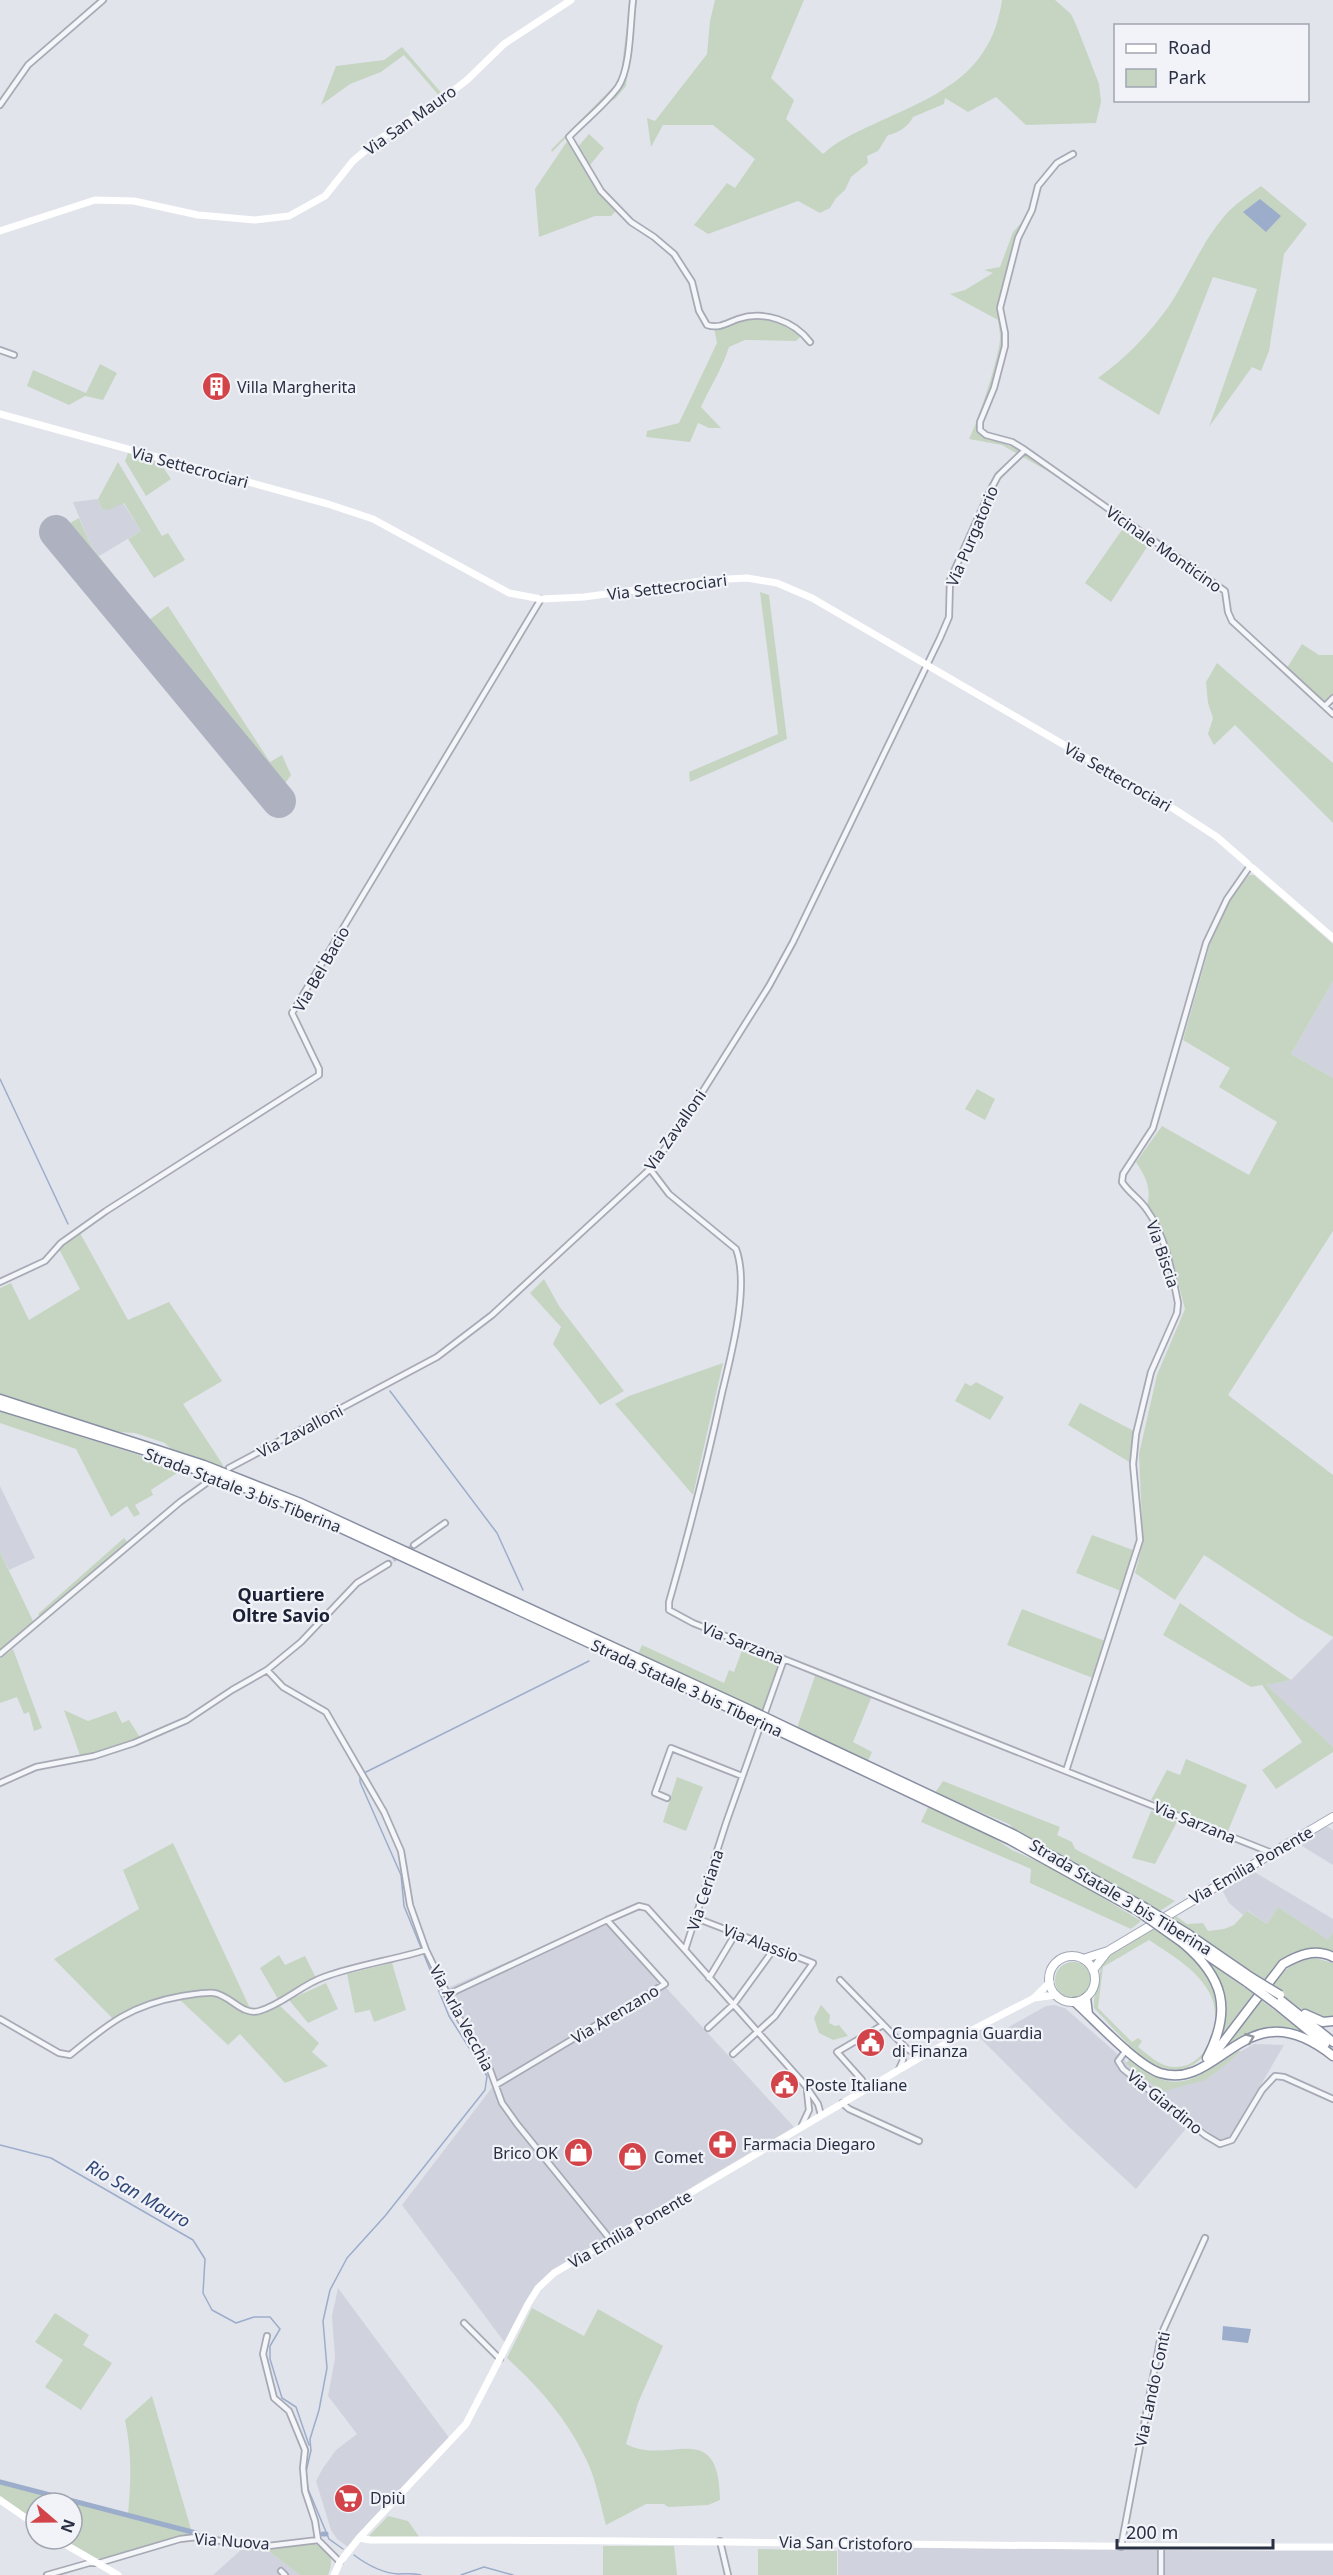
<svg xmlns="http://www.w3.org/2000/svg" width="1333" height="2575" font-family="'Noto Sans',sans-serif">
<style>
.built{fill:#d0d3dd}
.green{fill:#c5d5c2;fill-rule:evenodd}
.water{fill:#9cadcb}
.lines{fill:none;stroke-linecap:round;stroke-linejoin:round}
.stream{stroke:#9cadcb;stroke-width:1.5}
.canal{stroke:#9cadcb;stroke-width:5}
.runway{stroke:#aeb2c0;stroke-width:34}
.street-tunnel{stroke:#bdc0c9;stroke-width:4.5;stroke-dasharray:4.5 2;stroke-linecap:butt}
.street-casing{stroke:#a7aab5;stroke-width:8}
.primary-casing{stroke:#a1a7b7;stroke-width:10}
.highway-casing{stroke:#898fa2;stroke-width:11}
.street{stroke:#f5f6f9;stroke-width:4.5}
.secondary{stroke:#fff;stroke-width:7}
.primary{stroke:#fff;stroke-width:8}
.highway{stroke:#fff;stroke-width:8}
.highway-bridge-casing{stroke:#898fa2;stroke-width:11;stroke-linecap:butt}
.highway-bridge{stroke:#fff;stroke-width:8}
.oneway{stroke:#9498a1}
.labels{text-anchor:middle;stroke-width:4.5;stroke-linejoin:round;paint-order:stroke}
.street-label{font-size:16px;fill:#293043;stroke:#f1f3f8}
.poi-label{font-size:16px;fill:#293043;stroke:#f1f3f8;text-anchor:start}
.neighbourhood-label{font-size:18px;font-weight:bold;fill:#1b2134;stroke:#f1f3f8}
.water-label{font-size:18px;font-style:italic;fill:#324978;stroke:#f1f3f8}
</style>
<rect width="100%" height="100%" fill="#e2e4eb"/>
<path class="built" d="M98,499L102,509L123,503L141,531L99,556L91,546L73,502Z
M1333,981V1078L1291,1054Z
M0,1486L35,1558L9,1570L0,1552Z
M1333,1638V1747L1265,1685L1291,1680Z
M1326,1826L1333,1830V1865L1297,1843Z
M1253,1871L1333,1919V1932L1329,1941L1278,1907L1267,1924L1248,1911L1243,1915L1229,1903L1221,1888Z
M604,1920L794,2127L702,2181L539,2283L529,2297L505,2343L402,2205L497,2081L465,2026L462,2028L458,2023L443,1990Z
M1054,2005L1065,2008L1161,2092L1218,2071L1234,2055L1254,2044L1284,2045L1230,2138L1219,2140L1193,2120L1136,2189L1068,2126L975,2033L983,2028L993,2036L1046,2006Z
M338,2288L450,2439L348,2547L337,2539L331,2530L316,2481L323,2468L336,2450L357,2434L328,2396L335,2358L332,2316Z
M838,2547L1333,2549V2575H838Z
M241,2550H267L300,2575H213Z"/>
<path class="green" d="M630,0H637L626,86L615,99L606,103C631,76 626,65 629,31L622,75L617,86L552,152L551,150L617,83L621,74Z
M715,0H804L771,78L794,100L786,119L823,154C838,140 855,133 874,124C937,95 991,76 1002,0H1055L1071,14L1077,27L1099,84L1101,102L1096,123L1026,125L996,97L968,112L945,98L944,104L913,117C909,126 897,134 888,135L878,151L867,156L868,163L851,177L845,190L836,198L830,208L820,213L798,201L708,234L694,225L727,183L735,188L755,159L713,125H663L651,147L647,118L655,121L707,54L710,21Z
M402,47L444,96L441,98L404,55L381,72L350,84L321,105L336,66L384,60Z
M589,134L604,148L590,165L603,191L583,157L585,155L577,148Z
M568,140L602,196L616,211L611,216H595L539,237L535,189Z
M1261,186L1307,224L1284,254L1269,351L1261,371L1252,367L1209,427L1257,289L1213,277L1159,415L1098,378C1126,358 1149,334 1169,306C1189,276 1203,239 1228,212C1238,202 1250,194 1261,186Z
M1030,209L1017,238L999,305L1003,344L990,396L977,424L979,431L984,436L1021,450L1065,481L1002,445L969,439C978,422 999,357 1000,339C1000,333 999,327 998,320L950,294L965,290L993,273L984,270L1000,267L1013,232L1022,222Z
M752,319C773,320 785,323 801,336L796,341L745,340L729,347C722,369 710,387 701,407L721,428H709L698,423L690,442L646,437L647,431L679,423L717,343L714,328Z
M100,364L117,373L103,400L85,396L69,405L27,386L33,370L86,393Z
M128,453L160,463L171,479L146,496L125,461Z
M118,462L162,536L168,533L185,560L154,578L128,539L141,531L124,503L108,510L102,509L98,499Z
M79,518L91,546L149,620L168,606L270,762L282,755L291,775L284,785L286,792L282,798L230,732L61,528Z
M1126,524L1151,541L1111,602L1085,583Z
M760,592L769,595L787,739L690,782L689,772L778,734Z
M1302,644L1319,655H1333V699L1327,707L1285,671Z
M1217,663L1333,763V823L1235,725L1214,745L1208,734L1213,718L1208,703L1206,682Z
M1249,875H1254L1333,944V981L1291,1054L1333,1078V1231L1228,1395L1333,1475V1637L1298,1617L1204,1555L1175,1600L1135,1573L1143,1543L1139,1454L1157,1375L1185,1309L1169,1247L1155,1215L1147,1205C1152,1188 1145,1176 1136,1162L1162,1126L1249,1175L1277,1122L1219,1087L1230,1068L1183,1040L1214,930L1230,899Z
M977,1089L995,1099L985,1120L965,1109Z
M80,1233L128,1320L169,1302L222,1381L183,1404L223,1465L222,1468L172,1450L165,1443L135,1433L117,1432L0,1396V1288L11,1283L29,1320L80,1289L59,1249Z
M544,1279L559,1306L624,1391L600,1405L553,1344L561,1327L530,1293Z
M723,1363L693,1495L615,1404L629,1396Z
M976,1382L1004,1397L990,1420L955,1401L965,1383L971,1386Z
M1080,1403L1134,1431L1131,1463L1068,1425Z
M0,1411L183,1469L151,1490L153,1495L135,1505L140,1514L134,1517L127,1506L111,1517L76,1449L0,1423Z
M1092,1535L1133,1550L1131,1566L1121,1591L1076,1573Z
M124,1538L128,1543L41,1618L38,1614Z
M0,1552L34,1623L0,1650Z
M1180,1603L1291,1680L1266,1685L1333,1747V1752L1276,1789L1262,1770L1302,1742L1262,1685L1251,1687L1163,1635Z
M1022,1609L1105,1641L1093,1678L1007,1645Z
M642,1645L724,1683L729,1670L734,1672L744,1645L781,1660L763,1712L638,1654Z
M13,1649L42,1728L34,1731L29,1712L24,1714L17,1697L0,1703V1659Z
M816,1673L872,1696L853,1742L872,1752L868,1761L797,1728Z
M64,1710L88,1721L116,1711L122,1723L129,1720L141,1739L81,1758Z
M1186,1759L1247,1785L1228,1831L1151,1800L1167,1770L1180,1775Z
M677,1777L703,1787L686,1831L663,1822Z
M943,1781L1060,1827L1057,1835L1072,1842L1075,1849L1175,1901L1160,1911L1018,1833L1009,1824L935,1793Z
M929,1805L982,1830L1012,1850L1055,1869L1141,1921L1131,1929L1030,1883L1031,1869L921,1822Z
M1151,1811L1177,1822L1155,1864L1132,1858Z
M173,1843L249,2006C259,2012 267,2007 277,2003L319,2043L312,2052L328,2066L285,2083L240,2034L228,2045L179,1999L140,2008L116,2022L54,1959L139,1909L123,1870Z
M1278,1907L1328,1940L1333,1932V1954C1300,1947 1285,1955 1264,1980L1171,1919L1176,1916L1187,1924L1203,1923L1208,1931L1224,1929L1234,1925L1247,1911L1267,1924Z
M1152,1928C1171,1940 1198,1954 1209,1974C1214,1983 1219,1994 1220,2004C1223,2038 1198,2082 1159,2067C1137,2058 1111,2025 1094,2008V1999L1102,1963L1110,1953ZM1149,1940C1171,1955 1199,1970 1211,1996C1223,2022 1208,2068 1174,2067C1160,2067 1149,2055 1138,2047L1142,2041L1138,2038L1132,2042L1098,2008L1103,1967Z
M279,1955L285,1965L305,1956L316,1978L278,1999L260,1968Z
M1315,1958L1333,1963V2018C1308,2020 1290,2000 1271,1986C1284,1969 1294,1961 1315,1958Z
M1207,1961L1255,1995L1213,2053C1231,2017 1230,1994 1207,1961Z
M1055 1980a18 18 0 1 1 36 0a18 18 0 1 1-36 0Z
M392,1963L406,2010L374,2022L370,2010L355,2013L347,1974Z
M326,1983L338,2009L308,2023L289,2000Z
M1261,2000L1314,2040L1275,2030L1223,2052Z
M821,2005L830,2015L829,2023L835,2026L839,2025L848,2036L833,2040L819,2033L814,2018Z
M1237,2048L1240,2052L1218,2071L1205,2080L1161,2092L1126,2063L1129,2060C1176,2098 1196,2081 1237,2048Z
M532,2308L584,2336L598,2309L663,2346L638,2403L626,2444C668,2467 719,2415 720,2500L708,2505L668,2507L664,2504H646L606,2525C600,2504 596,2479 586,2459C567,2419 539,2387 507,2358Z
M55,2313L89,2335L83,2345L112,2363L81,2410L45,2387L63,2360L35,2342Z
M152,2396L193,2536L163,2540L103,2559L96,2558L62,2539H72V2503H36V2522L0,2496V2483L128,2514C131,2481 132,2453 125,2420Z
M388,2516L408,2521L420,2538H373L369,2536Z
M311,2543C330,2547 335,2558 328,2575H300L267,2550Z
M603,2546H674L677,2575H603Z
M758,2549L837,2551V2575H758Z"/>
<path class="water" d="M1260,199L1281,216L1266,232L1243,212Z
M1223,2326L1251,2329L1248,2343L1222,2340Z"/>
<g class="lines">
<path class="stream" d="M0,1079L68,1224
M390,1391L497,1533L523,1590
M364,1773L589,1661
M0,2145L51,2158L193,2240L205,2259L203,2293L212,2310L236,2323L254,2317H270L280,2329L270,2346V2359L282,2398L296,2407L309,2445
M311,2450L306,2472L308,2489L329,2539L343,2549
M311,2451L310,2439L319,2410L327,2368L323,2321L330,2290L347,2258L385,2216L485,2090L487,2076L449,2016L404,1906L401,1875L360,1782V1775
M354,2555C366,2564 382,2573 398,2574C407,2574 413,2573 421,2575
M461,2575L484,2567L513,2575"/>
<path class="canal" d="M0,2482L196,2533
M323,2534H326"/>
<path class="runway" d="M56,532L279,801"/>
<path class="street-tunnel" d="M388,1564L414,1545"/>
<defs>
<path id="street" d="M633,0C630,23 631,68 618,87C605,105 584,121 569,137L601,191L631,222L654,237L674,254L692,282L699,311L707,325C719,329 727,323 738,319C764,310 794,321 810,342
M0,105L28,65L103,0
M1073,154L1057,163L1038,186L1032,210L1018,238L1000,308L1005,333V346L994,388L980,422V430L986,435L1012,442L1025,450L1225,591L1228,612L1232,621L1333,714
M0,350L14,355
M1325,706L1333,698
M650,1169L669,1194L736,1249C750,1286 731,1355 722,1393C707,1463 689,1532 669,1602V1610L693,1623L1272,1853
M0,1282L45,1261L61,1243L106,1211L319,1075V1069L292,1013L541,599
M229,1468L437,1357L492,1315L650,1169L679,1129L769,986L793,942L940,638L949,617L950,580L991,489L998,476L1025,450
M414,1545L445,1523
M0,1654L180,1502L212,1479
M784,1659L726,1823L685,1950L805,2085L818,2104L821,2115
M267,1670L283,1687L326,1712L384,1812L401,1851L410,1905L426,1950L458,2016L489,2067L502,2103L517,2124L610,2239
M1066,1771L1140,1540L1133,1464L1136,1434L1151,1372L1177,1313L1178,1303C1172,1273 1166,1236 1147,1210C1140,1199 1129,1193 1122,1182L1123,1174L1153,1128L1206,943L1227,899L1250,866
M0,1783L36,1767L94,1756L134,1743L187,1720L232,1690L267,1670L301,1642L357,1583L388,1564
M667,1798L655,1793L671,1748L742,1776
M696,1918L813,1963L775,2016L733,2054
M607,1920L639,1906L647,1908L685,1950
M709,1978L736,1933
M840,1980L906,2048L914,2053L924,2054
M447,1995L607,1920L665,1984L496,2085
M0,2019L59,2053L70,2055C109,2023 131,2005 182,1996C191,1995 204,1992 214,1993C230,1995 242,2016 259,2011C283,2004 301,1985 324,1977C357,1965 393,1960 426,1950
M708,2028L734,2004L774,1949
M1127,2049L1118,2061L1123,2069L1205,2135L1220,2144L1232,2140L1262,2090L1275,2076L1284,2077L1333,2099
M899,2069L903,2060L901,2046
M862,2080L837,2052L883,2025
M842,2103L849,2109L919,2141
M802,2125L809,2110L807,2091
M464,2323L500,2359
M267,2336L263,2354L274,2398L289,2411L305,2450L303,2468L305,2491L315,2521L318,2540
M720,2541L728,2575
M1121,2547L1161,2335L1205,2238
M281,2571L285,2575
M47,2575L89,2563H99L180,2539L197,2537L245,2545L268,2546L318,2540L340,2562
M1161,2575V2547"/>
<path id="primary" d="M1049 1979a23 23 0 1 1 46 0a23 23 0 1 1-46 0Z
M1083,1959L1108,1951L1333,1817
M1093,1970L1107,1952"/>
<path id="highway" d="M0,1399L204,1465L298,1502L752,1711
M0,1406L146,1451L295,1507L749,1717
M815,1741L1013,1834L1142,1906
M813,1747L1010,1840L1138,1911
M1188,1934L1252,1978
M1183,1943C1223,1977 1233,2009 1207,2058
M1192,1945L1248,1983
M1086,1998L1088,2014
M1278,1998L1333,2042
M1075,2002C1096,2021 1135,2064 1160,2073C1221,2092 1245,1986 1333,2056
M1275,2003L1325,2044
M1305,2014L1323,2022L1333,2021
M1212,2057L1283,1964C1299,1955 1315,1948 1333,1957"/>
</defs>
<use href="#street" class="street-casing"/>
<use href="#primary" class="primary-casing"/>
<use href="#highway" class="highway-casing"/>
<use href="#street" class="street"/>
<path class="secondary" d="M0,231L95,200L134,201L198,215L255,220L289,216L325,196L353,161L378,140L437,103L467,80L504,44L571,0
M0,414L328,504L373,519L509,593L541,599L584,597L709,580L747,578L777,583L812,598L1174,809L1217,837L1333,938
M1034,1998L1056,1995
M0,2500L36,2525
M359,2538L370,2540C691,2539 1012,2548 1333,2547
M56,2539L118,2575
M334,2575L340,2562L359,2538L466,2424L528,2304L538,2288L554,2273L926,2054L1034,1998L1050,1982"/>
<use href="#primary" class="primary"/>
<use href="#highway" class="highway"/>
<defs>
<path id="highway-bridge" d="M752,1711L815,1741
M749,1717L813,1747
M1142,1906L1188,1934
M1138,1911L1183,1943
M1252,1978L1280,1995
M1248,1983L1275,2003"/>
</defs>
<use href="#highway-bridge" class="highway-bridge-casing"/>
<use href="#highway-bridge" class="highway-bridge"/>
</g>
<defs><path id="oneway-chevron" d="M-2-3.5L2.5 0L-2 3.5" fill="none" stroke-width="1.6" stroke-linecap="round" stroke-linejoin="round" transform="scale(1.5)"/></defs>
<use class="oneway" href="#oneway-chevron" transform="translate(1250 2038) rotate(-22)"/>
<defs>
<symbol id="building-disc" viewBox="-11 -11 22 22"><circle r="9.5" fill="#d24449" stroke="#f1f3f8"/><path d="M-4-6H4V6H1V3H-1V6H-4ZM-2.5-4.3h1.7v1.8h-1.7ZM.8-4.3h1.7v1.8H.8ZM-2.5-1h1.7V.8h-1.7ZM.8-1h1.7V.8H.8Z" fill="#fff"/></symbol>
<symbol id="civic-disc" viewBox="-11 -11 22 22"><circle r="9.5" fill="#d24449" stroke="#f1f3f8"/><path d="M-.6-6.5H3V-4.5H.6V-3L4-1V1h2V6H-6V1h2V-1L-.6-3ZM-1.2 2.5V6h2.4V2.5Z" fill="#fff"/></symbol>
<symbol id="pharmacy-disc" viewBox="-11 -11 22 22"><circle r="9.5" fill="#d24449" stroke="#f1f3f8"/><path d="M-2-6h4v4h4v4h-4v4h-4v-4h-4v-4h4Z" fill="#fff"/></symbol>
<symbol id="shop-disc" viewBox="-11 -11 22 22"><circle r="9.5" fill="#d24449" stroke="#f1f3f8"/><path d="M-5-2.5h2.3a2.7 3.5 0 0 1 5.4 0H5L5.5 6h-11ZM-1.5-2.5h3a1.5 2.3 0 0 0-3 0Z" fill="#fff"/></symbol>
<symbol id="supermarket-disc" viewBox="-11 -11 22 22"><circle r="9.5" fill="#d24449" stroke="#f1f3f8"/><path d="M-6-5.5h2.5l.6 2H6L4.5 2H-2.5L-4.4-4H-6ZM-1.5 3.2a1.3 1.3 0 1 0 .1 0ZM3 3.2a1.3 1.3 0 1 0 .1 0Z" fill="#fff"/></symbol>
</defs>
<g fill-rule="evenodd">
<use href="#building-disc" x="200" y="370" width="33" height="33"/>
<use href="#civic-disc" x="854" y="2026" width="33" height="33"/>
<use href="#civic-disc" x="768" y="2068" width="33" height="33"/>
<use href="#pharmacy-disc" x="706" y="2128" width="33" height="33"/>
<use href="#shop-disc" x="562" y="2136" width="33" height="33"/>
<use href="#shop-disc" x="616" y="2140" width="33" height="33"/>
<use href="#supermarket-disc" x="332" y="2482" width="33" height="33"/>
</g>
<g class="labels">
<g class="street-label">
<text transform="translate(410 120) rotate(-35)" y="6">Via San Mauro</text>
<text transform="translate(190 467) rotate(15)" y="6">Via Settecrociari</text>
<text transform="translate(972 536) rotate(-67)" y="6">Via Purgatorio</text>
<text transform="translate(1164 549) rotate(35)" y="6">Vicinale Monticino</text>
<text transform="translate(667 587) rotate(-7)" y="6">Via Settecrociari</text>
<text transform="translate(1118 777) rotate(30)" y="6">Via Settecrociari</text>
<text transform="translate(321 969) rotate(-60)" y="6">Via Bel Bacio</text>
<text transform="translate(675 1130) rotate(-55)" y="6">Via Zavalloni</text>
<text transform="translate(1163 1254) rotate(71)" y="6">Via Biscia</text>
<text transform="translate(300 1431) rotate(-28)" y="6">Via Zavalloni</text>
<text transform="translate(243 1490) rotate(21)" y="6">Strada Statale 3 bis Tiberina</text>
<text transform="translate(743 1643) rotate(22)" y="6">Via Sarzana</text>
<text transform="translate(687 1688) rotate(25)" y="6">Strada Statale 3 bis Tiberina</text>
<text transform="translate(1195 1822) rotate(22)" y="6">Via Sarzana</text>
<text transform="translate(1251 1865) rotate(-30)" y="6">Via Emilia Ponente</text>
<text transform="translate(705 1890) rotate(-72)" y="6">Via Ceriana</text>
<text transform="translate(1121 1897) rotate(31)" y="6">Strada Statale 3 bis Tiberina</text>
<text transform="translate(761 1943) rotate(21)" y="6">Via Alassio</text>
<text transform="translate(615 2014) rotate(-31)" y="6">Via Arenzano</text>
<text transform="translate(462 2018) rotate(62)" y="6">Via Arla Vecchia</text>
<text transform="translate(1165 2102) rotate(39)" y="6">Via Giardino</text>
<text transform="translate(630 2229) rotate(-30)" y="6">Via Emilia Ponente</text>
<text transform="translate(1152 2389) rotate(-78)" y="6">Via Lando Conti</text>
<text transform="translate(232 2541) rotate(4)" y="6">Via Nuova</text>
<text transform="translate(846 2543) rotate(1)" y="6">Via San Cristoforo</text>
</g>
<g class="poi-label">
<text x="237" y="393">Villa Margherita</text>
<text x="892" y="2039">Compagnia Guardia<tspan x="892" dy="18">di Finanza</tspan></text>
<text x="805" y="2091">Poste Italiane</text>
<text x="743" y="2150">Farmacia Diegaro</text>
<text x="558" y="2159" text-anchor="end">Brico OK</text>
<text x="654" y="2163">Comet</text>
<text x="370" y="2504">Dpiù</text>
</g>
<g class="neighbourhood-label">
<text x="281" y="1601">Quartiere<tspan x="281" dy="21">Oltre Savio</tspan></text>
</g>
<g class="water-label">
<text transform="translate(138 2194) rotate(30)" y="6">Rio San Mauro</text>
</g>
</g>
<rect x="1114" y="24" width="195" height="78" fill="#f1f3f8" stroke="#a1a5b0" stroke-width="1.5"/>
<rect x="1126" y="44" width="30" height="9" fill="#ffffff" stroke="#a1a5b0" stroke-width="1.5"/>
<text x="1168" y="54" font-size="18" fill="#293043">Road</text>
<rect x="1126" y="69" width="30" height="18" fill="#c5d5c2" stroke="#a1a5b0" stroke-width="1.5"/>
<text x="1168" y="84" font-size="18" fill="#293043">Park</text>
<g transform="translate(54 2521) rotate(110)"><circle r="28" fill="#f1f3f8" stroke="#a1a5b0" stroke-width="1.5"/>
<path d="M0-4.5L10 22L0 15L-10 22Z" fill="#d24449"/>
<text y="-9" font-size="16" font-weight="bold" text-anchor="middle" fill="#293043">N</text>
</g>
<path d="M1117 2539v9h156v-9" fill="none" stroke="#293043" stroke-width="3"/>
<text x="1126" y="2539" font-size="18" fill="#293043" stroke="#f1f3f8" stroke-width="4.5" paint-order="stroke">200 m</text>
</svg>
